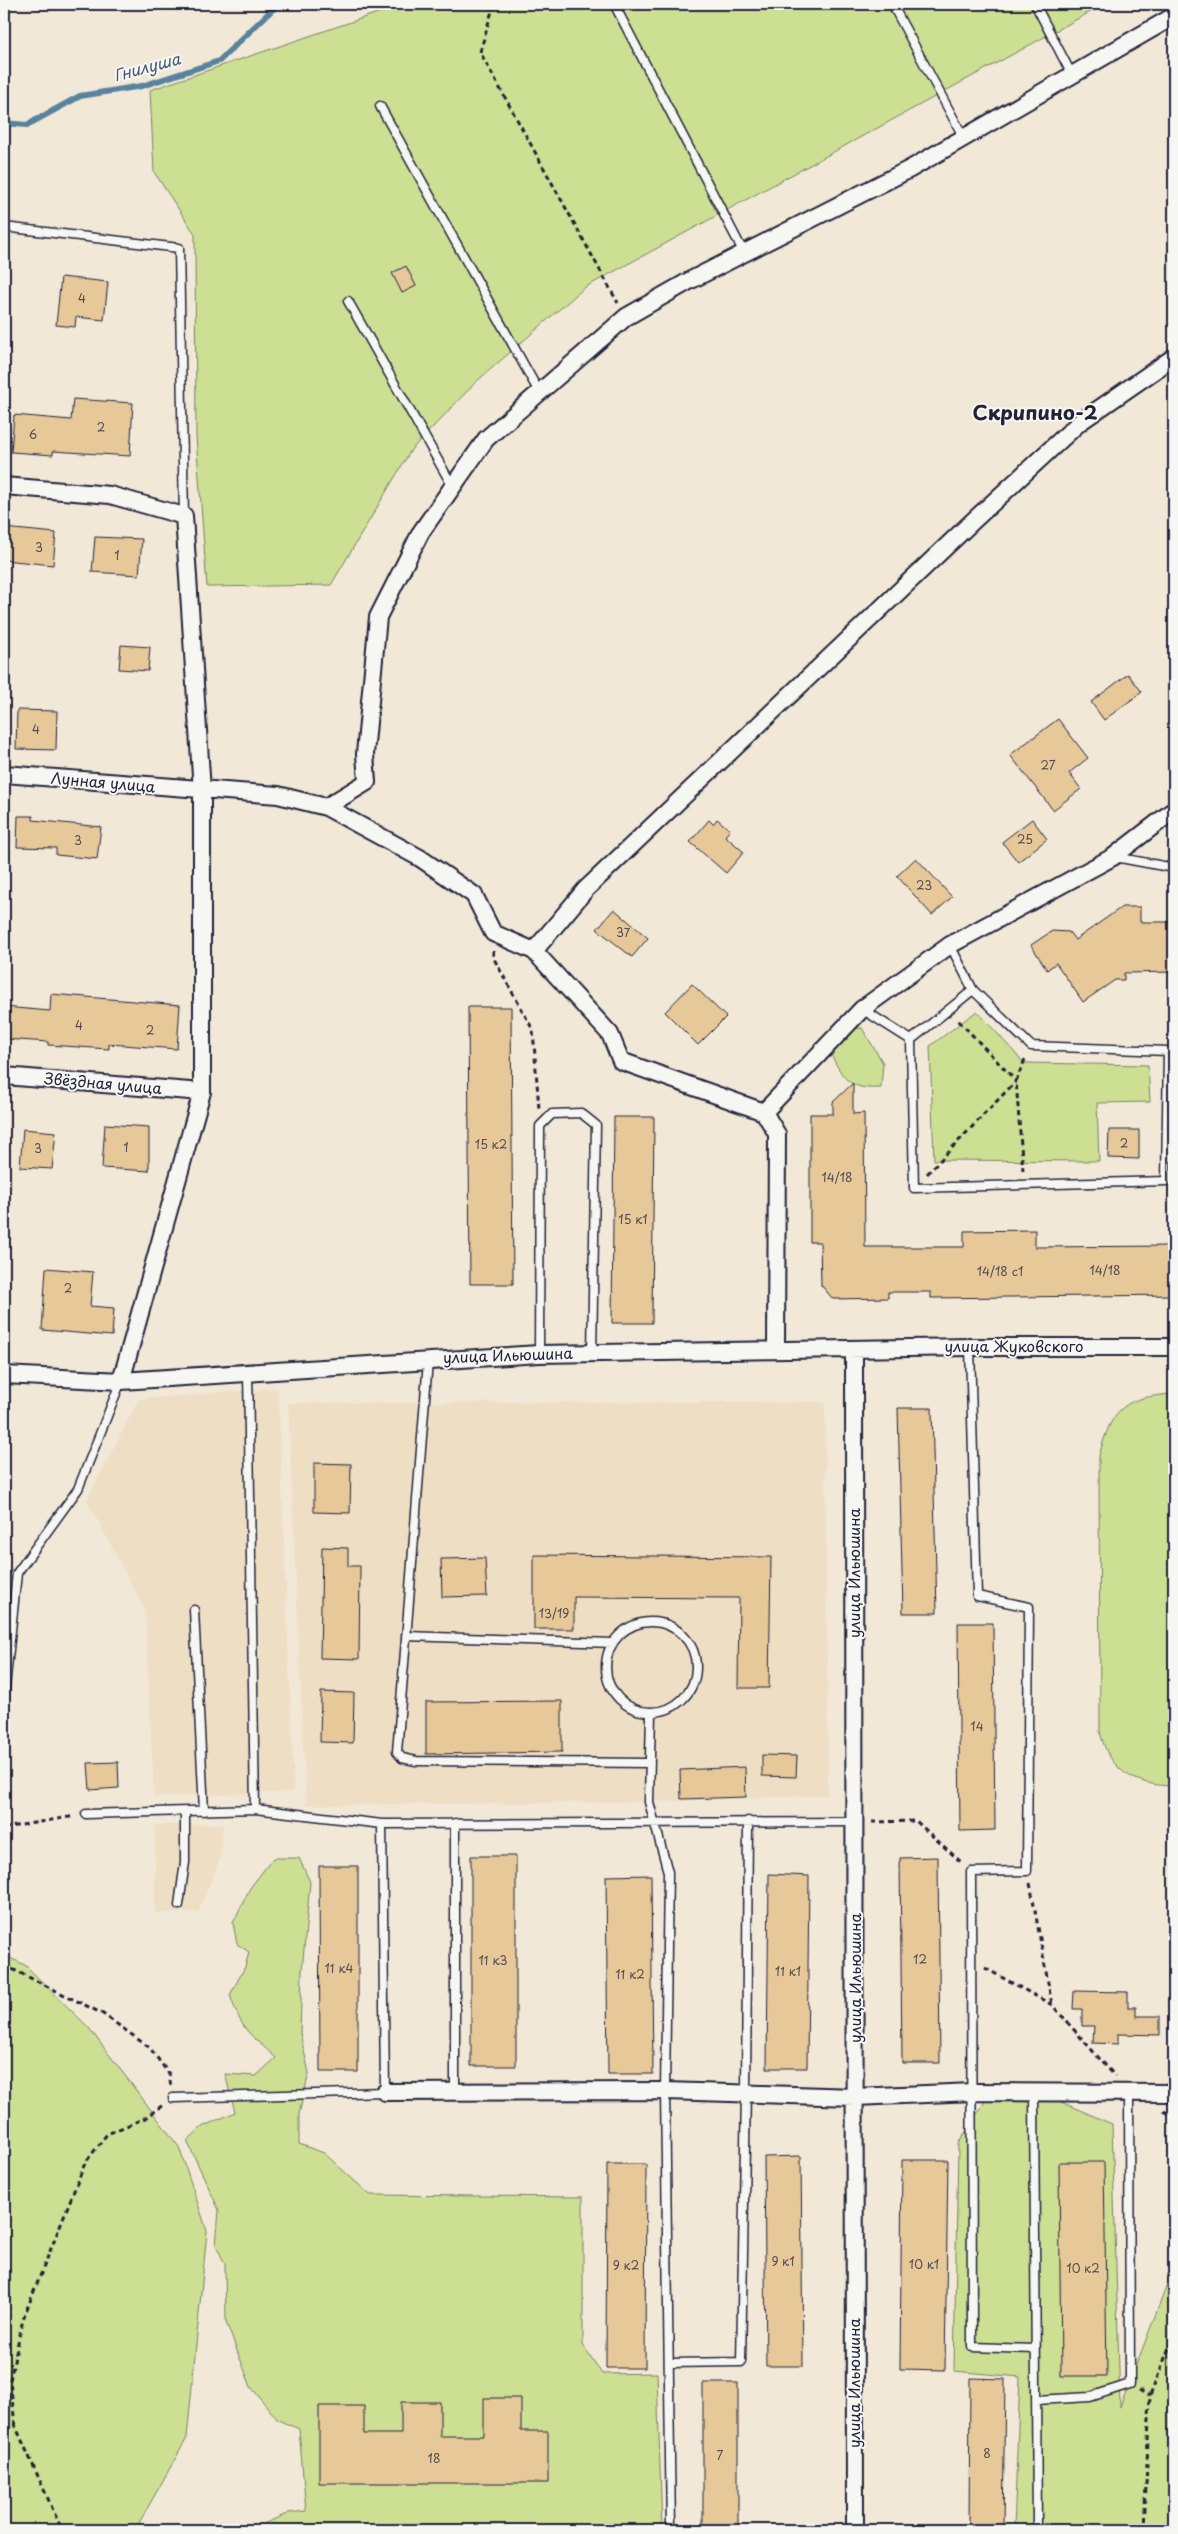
<svg xmlns="http://www.w3.org/2000/svg" width="1178" height="2534" font-family="'Playpen Sans',sans-serif">
<style>
.built{fill:#eedec4}
.green{fill:#cddf93;stroke:#788067}
.lines{fill:none;stroke-linecap:round;stroke-linejoin:round}
.stream{stroke:#59839d;stroke-width:6}
.building{fill:#e6c899;stroke:#22223b}
.service-casing{stroke:#22223b;stroke-width:11}
.minor-casing{stroke:#22223b;stroke-width:20}
.path{stroke:#22223b;stroke-width:3;stroke-dasharray:5 4;stroke-linecap:butt}
.service{stroke:#f6f6f2;stroke-width:8}
.minor{stroke:#f6f6f2;stroke-width:16}
.labels{text-anchor:middle;stroke-width:4;stroke-linejoin:round;paint-order:stroke}
.number-label{font-size:12px;fill:#534c52}
.street-label{font-size:15px;fill:#22223b;stroke:#f6f6f2}
.water-label{font-size:16px;font-style:italic;fill:#425b74;stroke:#f6f6f2}
.district-label{font-size:20px;font-weight:bold;fill:#22223b;stroke:#f6f6f2}
</style>
<rect width="100%" height="100%" fill="#f1e8d7"/>
<filter id="ink" filterUnits="userSpaceOnUse"><feTurbulence type="fractalNoise" baseFrequency=".02" numOctaves="2"/><feDisplacementMap in="SourceGraphic" scale="10" xChannelSelector="R" yChannelSelector="G"/><feConvolveMatrix kernelMatrix="1 2 1 2 8 2 1 2 1" color-interpolation-filters="sRGB"/></filter>
<g filter="url(#ink)">
<path class="built" d="M278,1388L294,1792L154,1797L145,1610L87,1500L139,1399Z
M825,1402L828,1795L649,1802L306,1805L288,1403Z
M223,1824L220,1859L198,1912L155,1913V1825Z"/>
<path class="green" d="M404,4H1105L584,288L476,382L411,450L331,585L207,587L196,436L195,234L154,172L150,90Z
M977,1011L1024,1063L1148,1065L1150,1102L1097,1103L1099,1161L934,1160L930,1046Z
M852,1028H862L883,1063L881,1088C848,1090 844,1079 830,1053Z
M1174,1394V1786C1136,1786 1108,1771 1100,1731L1099,1456C1112,1407 1124,1397 1174,1394Z
M273,1858H299L310,1882L302,1971L300,2033L309,2073L299,2114V2144L324,2153L370,2195L583,2197V2345L602,2374L657,2373L662,2530H249L289,2513L306,2511L299,2429L278,2420L251,2387L226,2322L225,2264L216,2245L219,2210L187,2141L202,2127L235,2112L225,2074L256,2076L276,2058C248,2032 243,2033 230,1995L245,1967L249,1952L237,1944L233,1923L250,1888Z
M4,1955L25,1965L89,2028L179,2147L207,2231L187,2438L135,2530H4Z
M1054,2099L1112,2124L1120,2407L1172,2272H1174V2530H1014L1020,2377L954,2371L958,2144L986,2100Z"/>
<g class="lines">
<path class="stream" d="M4,123L27,125L80,96L142,86L219,61L276,6L282,4"/>
</g>
<path class="building" d="M406,266L416,286L402,293L392,273Z
M61,277L108,282L104,320L76,317L75,327L56,325Z
M73,399L133,403L130,456L53,451V455L11,452L14,415L71,420Z
M4,528L56,533L53,565L4,560Z
M95,537L142,539L139,575L92,572Z
M121,645L150,647L148,671L119,669Z
M1128,674L1142,692L1104,720L1091,702Z
M17,710L57,711L56,750L16,749Z
M1058,719L1088,758L1069,773L1081,789L1053,810L1010,755Z
M18,816H33V820L101,827L97,859L56,855V848L17,847Z
M717,819L730,830L725,836L744,852L726,873L690,842L709,820L713,824Z
M1032,819L1047,839L1018,862L1002,842Z
M916,858L952,897L932,915L897,876Z
M1122,907H1140V922H1174V972L1124,973V980H1115L1083,1002L1056,963L1047,970L1031,945L1052,931L1069,932L1075,940Z
M614,909L648,938L632,957L597,929Z
M692,984L726,1017L698,1045L665,1012Z
M51,994L180,1005L177,1049L109,1044V1049L48,1045V1042L4,1039V1007L50,1011Z
M468,1007H511L513,1284H470Z
M853,1083V1114L864,1113L865,1247H964V1231L1035,1230V1247L1174,1246V1295L931,1298V1292H888V1298L833,1299L821,1285L820,1242H810V1114H833V1102Z
M614,1117H654L652,1323H612Z
M105,1124L149,1127V1171L102,1168Z
M23,1129L56,1132L52,1169L20,1167Z
M1109,1130H1139V1159L1108,1158Z
M46,1268L93,1272L90,1306L114,1308L112,1336L42,1330Z
M898,1408H932L937,1613H903Z
M314,1463L351,1464L350,1513L314,1512Z
M322,1547L348,1548V1566H360L359,1659L320,1658Z
M534,1555L771,1557L769,1688H738L739,1598L574,1597V1629H534Z
M485,1558L487,1596L442,1597L441,1559Z
M958,1623H993L995,1830L960,1831Z
M321,1692L354,1693L353,1743L320,1742Z
M562,1701V1752L426,1754V1702Z
M762,1755L797,1756L796,1777L762,1776Z
M118,1762L119,1788L90,1790L88,1763Z
M745,1767L746,1797L681,1799L680,1770Z
M471,1856H516V2066H471Z
M938,1857L940,2063H902L900,1858Z
M319,1866H358V2072H320Z
M769,1874L809,1876L807,2068H767Z
M651,1875L653,2074H608L606,1876Z
M1074,1991L1128,1992V2007H1136V2016H1160V2035L1118,2034V2044L1093,2043L1094,2026H1082V2009H1073Z
M801,2156L803,2366H766L764,2157Z
M902,2160H948L945,2370L900,2369Z
M1059,2162H1104L1107,2376H1061Z
M607,2164H646L645,2368H606Z
M970,2378L1005,2379L1003,2530H969Z
M703,2383H738V2530H703Z
M484,2398H521V2431H548V2483H319V2406H364V2434H401V2402H440V2436H484Z"/>
<g class="lines">
<defs>
<path id="service" d="M614,4L744,253
M892,4L964,138
M1035,4L1072,75
M380,106L539,392
M4,227L179,248L184,516
M348,301L453,487
M1115,857L1174,868
M862,1009L911,1040L914,1188L1166,1181L1168,1051L1031,1046L973,990L950,945
M911,1040L973,990
M970,1347L977,1596L1029,1607L1027,1871L971,1872L972,2347L1035,2349
M539,1354L540,1126L552,1114L581,1113L596,1125L592,1353
M428,1361L397,1752L402,1758L416,1761L650,1763
M248,1372L255,1809
M194,1610L204,1811
M606 1667a45 45 0 1 1 90 0a45 45 0 1 1-90 0Z
M406,1636L613,1643
M4,1697L17,1573L78,1489L121,1381
M651,1713L649,1802L668,1872L665,2091L671,2530
M86,1814L255,1809L382,1824L855,1822
M179,1905L185,1862V1812
M455,2092V1823
M1034,2092L1037,2530
M173,2098L385,2092L382,1824
M669,2363L741,2362L746,2093L748,1821
M1036,2400L1090,2397L1130,2384L1129,2092"/>
<path id="minor" d="M4,486L110,495L184,516L202,791V1092L121,1381
M4,774L278,795L326,807L420,858L474,895L493,933L534,951L610,1034L621,1061L764,1112L777,1134L776,1350
M326,807L367,782L365,754L378,617L421,532L486,439L626,317L689,281L910,169L1174,16
M534,951L586,889L974,520L1080,422L1174,357
M4,1076L202,1092
M764,1112L862,1009L950,945L1113,857L1174,810
M854,1349L855,2530
M4,1375L121,1381L539,1354L970,1347H1174
M385,2092L665,2091L855,2097L973,2092L1174,2093"/>
</defs>
<use href="#service" class="service-casing"/>
<use href="#minor" class="minor-casing"/>
<path class="path" d="M494,4L480,52L618,303
M493,951V957L533,1030L539,1109
M1023,1171L1016,1081L1026,1057
M927,1174L1016,1081L957,1019
M872,1822L916,1821L962,1863
M4,1828L75,1816
M1030,1883L1052,2005
M4,1965L103,2014L150,2048L169,2074L171,2087
M985,1968L1052,2005L1115,2076
M1164,2111L1174,2117
M1139,2390L1150,2396
M4,2424L15,2425L62,2530
M15,2425L10,2380L23,2319L85,2163L107,2134L145,2118L163,2105
M1144,2530L1150,2396L1174,2335"/>
<use href="#service" class="service"/>
<use href="#minor" class="minor"/>
</g>
</g>
<g class="labels">
<g class="number-label">
<text x="82" y="303">4</text>
<text x="101" y="432">2</text>
<text x="33" y="439">6</text>
<text x="39" y="552">3</text>
<text x="117" y="560">1</text>
<text x="36" y="734">4</text>
<text x="1048" y="770">27</text>
<text x="1025" y="844">25</text>
<text x="78" y="845">3</text>
<text x="924" y="890">23</text>
<text x="623" y="937">37</text>
<text x="79" y="1030">4</text>
<text x="150" y="1035">2</text>
<text x="1124" y="1148">2</text>
<text x="491" y="1149">15 к2</text>
<text x="126" y="1152">1</text>
<text x="38" y="1153">3</text>
<text x="837" y="1182">14/18</text>
<text x="633" y="1224">15 к1</text>
<text x="1105" y="1275">14/18</text>
<text x="1000" y="1276">14/18 с1</text>
<text x="68" y="1293">2</text>
<text x="554" y="1618">13/19</text>
<text x="977" y="1731">14</text>
<text x="920" y="1964">12</text>
<text x="493" y="1965">11 к3</text>
<text x="339" y="1973">11 к4</text>
<text x="788" y="1976">11 к1</text>
<text x="630" y="1979">11 к2</text>
<text x="783" y="2266">9 к1</text>
<text x="924" y="2269">10 к1</text>
<text x="626" y="2270">9 к2</text>
<text x="1083" y="2273">10 к2</text>
<text x="987" y="2458">8</text>
<text x="720" y="2460">7</text>
<text x="434" y="2463">18</text>
</g>
<g class="street-label">
<text transform="translate(103 783) rotate(5)" y="5">Лунная улица</text>
<text transform="translate(103 1084) rotate(5)" y="5">Звёздная улица</text>
<text x="1014" y="1352">улица Жуковского</text>
<text transform="translate(508 1356) rotate(-2)" y="5">улица Ильюшина</text>
<text transform="translate(855 1573) rotate(-90)" y="5">улица Ильюшина</text>
<text transform="translate(856 1978) rotate(-90)" y="5">улица Ильюшина</text>
<text transform="translate(855 2383) rotate(-90)" y="5">улица Ильюшина</text>
</g>
<g class="water-label">
<text transform="translate(147 67) rotate(-15)" y="6">Гнилуша</text>
</g>
<g class="district-label">
<text x="1035" y="420">Скрипино-2</text>
</g>
</g>
<rect width="1178" height="2534" fill="none" stroke="#f6f6f2" stroke-width="20"/>
<rect x="10" y="10" width="1158" height="2514" fill="none" stroke="#22223b" stroke-width="2" filter="url(#ink)"/>
</svg>
